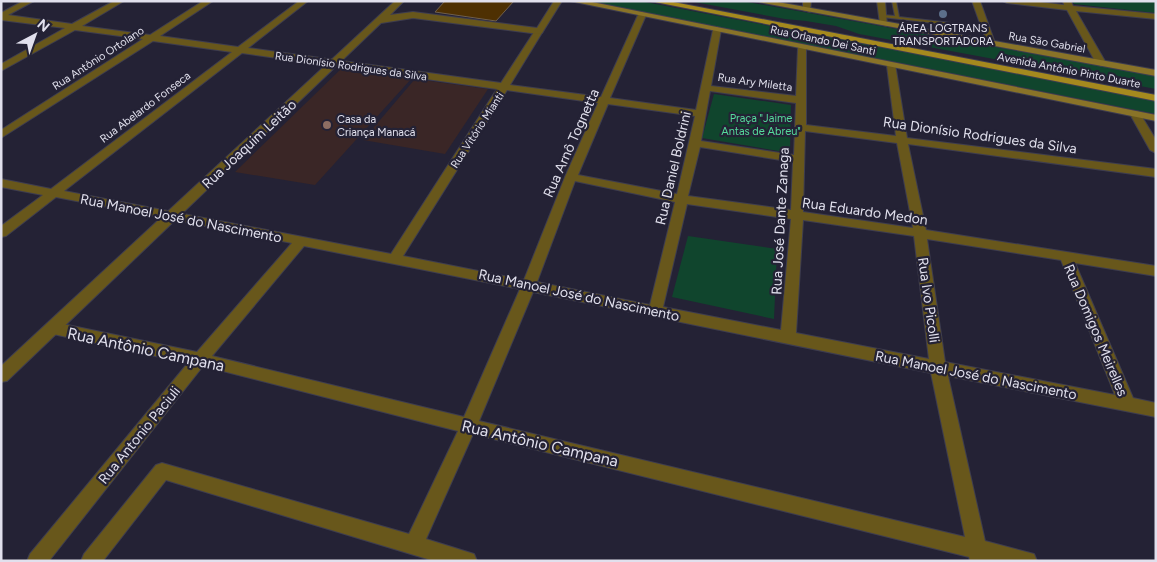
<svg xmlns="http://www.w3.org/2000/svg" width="1157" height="562" font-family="Figtree,sans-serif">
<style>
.education{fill:#3a2626}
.green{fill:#10452d}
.building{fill:#4e3002;stroke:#6f5f4b}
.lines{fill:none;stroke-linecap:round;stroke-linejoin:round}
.service-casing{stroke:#3e3d4f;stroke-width:2}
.minor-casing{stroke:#3e3d4f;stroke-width:2}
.tertiary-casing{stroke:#3e3d4f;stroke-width:2}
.secondary-casing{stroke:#3e3d4f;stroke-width:2}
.primary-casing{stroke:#3e3d4f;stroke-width:2}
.service{fill:#68571b;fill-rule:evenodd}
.minor{fill:#68571b;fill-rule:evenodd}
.tertiary{fill:#68571b;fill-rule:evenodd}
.secondary{fill:#897328;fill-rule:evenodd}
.primary{fill:#a5891e;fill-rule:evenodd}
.service-dot{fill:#5c6f8a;stroke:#242235;stroke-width:2}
.education-dot{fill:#8d6e63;stroke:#242235;stroke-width:2}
.labels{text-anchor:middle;stroke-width:4.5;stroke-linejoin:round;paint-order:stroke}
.far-poi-label{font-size:11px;fill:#e1e0ed;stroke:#242235}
.far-street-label{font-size:11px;fill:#e1e0ed;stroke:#242235}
.far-park-label{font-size:11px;fill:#55db9c;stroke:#242235}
.street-label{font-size:14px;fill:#e1e0ed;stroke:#242235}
.near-street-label{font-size:16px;fill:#e1e0ed;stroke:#242235}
</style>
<rect width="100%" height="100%" fill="#242235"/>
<path class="education" d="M342,68L412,78L315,185L235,172Z
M415,79L488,89L445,154L363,140Z"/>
<path class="green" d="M588,1H640L1156,100V114Z
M689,1H742L1156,76V89L859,34L836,26L806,21L785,19Z
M1072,1H1155L1156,13L1074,4Z
M714,94L791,105L790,153L702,138Z
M688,236L777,249L774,319L672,297Z"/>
<path class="building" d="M445,1H514L496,21L435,12Z"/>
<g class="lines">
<defs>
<path id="service" d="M892,1H896L899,17L986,27L988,28L986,29L882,17L881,16L883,15L895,16Z"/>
<path id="minor" d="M23,1H34L8,15L72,24L114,1H124L82,26L150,35L203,1H213L160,36L238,47L299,1H308L248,48L501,83L536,29L539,28L543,31L510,85L601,97L638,15L642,12L646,15L610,98L696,110L713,30L717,27L721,30L711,86L796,96L798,48L803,45L806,46V125L896,136L887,66L889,64H895L907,138L1156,169V177L908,144L926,230L1156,266V276L1075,263L1133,398L1156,403V417L948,376L985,541L1034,554L1037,561H970L969,557L473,434L426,539L474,554L477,561H434L166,480L103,561H81L84,554L156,465L162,463L409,534L458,431L203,366L49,561H27L30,554L188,363L53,334L48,332L46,328L48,324L53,322L197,352L292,243L56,197L6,236L1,237V226L43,195L1,187V179L51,189L232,52L153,41L1,138V130L143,39L75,30L1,71V64L65,28L1,20V13ZM242,53L497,89L391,254L64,191ZM507,90L598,103L565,177L524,280L403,256ZM710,91L796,103L794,155L701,141ZM608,104L695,116L677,194L578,175ZM805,131L897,143L913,228L803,212ZM700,147L793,162L791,210L688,196ZM575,181L675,202L650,305L537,282ZM687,204L791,219L781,330L663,307ZM803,220L914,236L929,359L796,333ZM927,239L1061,260L1115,395L945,362ZM304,246L520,289L464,417L212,356ZM533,292L931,373L965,537L479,421Z
M803,1H811L810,12L803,10Z
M877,1H885L887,26L880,24Z
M972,1H980L995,43L994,45L991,46L987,43Z
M1003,1H1032L1064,5L1063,1H1071L1073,6L1156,14V19L1076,11L1106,63L1101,66L1096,63L1067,10L1007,3Z
M1135,111L1139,112L1156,140V153L1150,150L1130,114Z"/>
<path id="tertiary" d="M395,1H404L390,15L413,12L537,28L554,1H562L542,33L539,34L413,18L381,23L7,381L1,382V366Z"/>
<path id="secondary" d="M570,1H587L1156,115V121Z
M753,1H772L1156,70V76Z"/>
<path id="primary" d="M650,1H668L1156,95V101Z"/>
</defs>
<use href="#service" class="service-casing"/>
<use href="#minor" class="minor-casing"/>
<use href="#tertiary" class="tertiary-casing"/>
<use href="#secondary" class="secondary-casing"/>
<use href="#primary" class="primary-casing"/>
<use href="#service" class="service"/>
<use href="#minor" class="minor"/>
<use href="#tertiary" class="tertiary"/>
<use href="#secondary" class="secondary"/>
<use href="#primary" class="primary"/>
</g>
<circle class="service-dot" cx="943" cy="14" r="5"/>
<circle class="education-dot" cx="327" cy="125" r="5"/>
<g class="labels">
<g class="far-poi-label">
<text x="943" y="32">ÁREA LOGTRANS<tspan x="943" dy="13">TRANSPORTADORA</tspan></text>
<text x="337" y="123" text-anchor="start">Casa da<tspan x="337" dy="13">Criança Manacá</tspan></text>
</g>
<g class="far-street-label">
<text transform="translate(823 40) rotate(12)" y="4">Rua Orlando Dei Santi</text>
<text transform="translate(1047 42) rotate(10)" y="4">Rua São Gabriel</text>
<text transform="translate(98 58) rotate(-33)" y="4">Rua Antônio Ortolano</text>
<text transform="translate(351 66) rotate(8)" y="4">Rua Dionísio Rodrigues da Silva</text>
<text transform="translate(1069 70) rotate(11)" y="4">Avenida Antônio Pinto Duarte</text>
<text transform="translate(755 82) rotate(8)" y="4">Rua Ary Miletta</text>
<text transform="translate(145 107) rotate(-37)" y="4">Rua Abelardo Fonseca</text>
<text transform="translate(477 130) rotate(-57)" y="4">Rua Vitório Mianti</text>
</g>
<g class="far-park-label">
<text x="761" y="122">Praça "Jaime<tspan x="761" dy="13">Antas de Abreu"</tspan></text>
</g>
<g class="street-label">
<text transform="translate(980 135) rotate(8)" y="5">Rua Dionísio Rodrigues da Silva</text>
<text transform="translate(571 143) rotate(-66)" y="5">Rua Arnô Tognetta</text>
<text transform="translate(249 144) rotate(-43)" y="5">Rua Joaquim Leitão</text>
<text transform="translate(673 168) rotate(-77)" y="5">Rua Daniel Boldrini</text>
<text transform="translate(865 211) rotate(8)" y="5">Rua Eduardo Medon</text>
<text transform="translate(181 218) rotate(11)" y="5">Rua Manoel José do Nascimento</text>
<text transform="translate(780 221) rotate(-87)" y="5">Rua José Dante Zanaga</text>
<text transform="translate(579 295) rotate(12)" y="5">Rua Manoel José do Nascimento</text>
<text transform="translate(929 300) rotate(82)" y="5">Rua Ivo Picolli</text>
<text transform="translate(1096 330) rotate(67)" y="5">Rua Domigos Meirelles</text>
<text transform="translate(976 375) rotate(11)" y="5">Rua Manoel José do Nascimento</text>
<text transform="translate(139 435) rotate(-51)" y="5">Rua Antonio Paciuli</text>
</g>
<g class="near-street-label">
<text transform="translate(146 349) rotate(12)" y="6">Rua Antônio Campana</text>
<text transform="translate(540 443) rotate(13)" y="6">Rua Antônio Campana</text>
</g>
</g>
<rect width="1157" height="562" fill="none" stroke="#e1e0ed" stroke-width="5"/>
<g transform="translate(35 35) rotate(41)" stroke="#242235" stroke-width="4" paint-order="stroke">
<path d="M0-4L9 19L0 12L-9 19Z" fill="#e1e0ed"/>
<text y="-8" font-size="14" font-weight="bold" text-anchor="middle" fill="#e1e0ed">N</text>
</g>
</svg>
